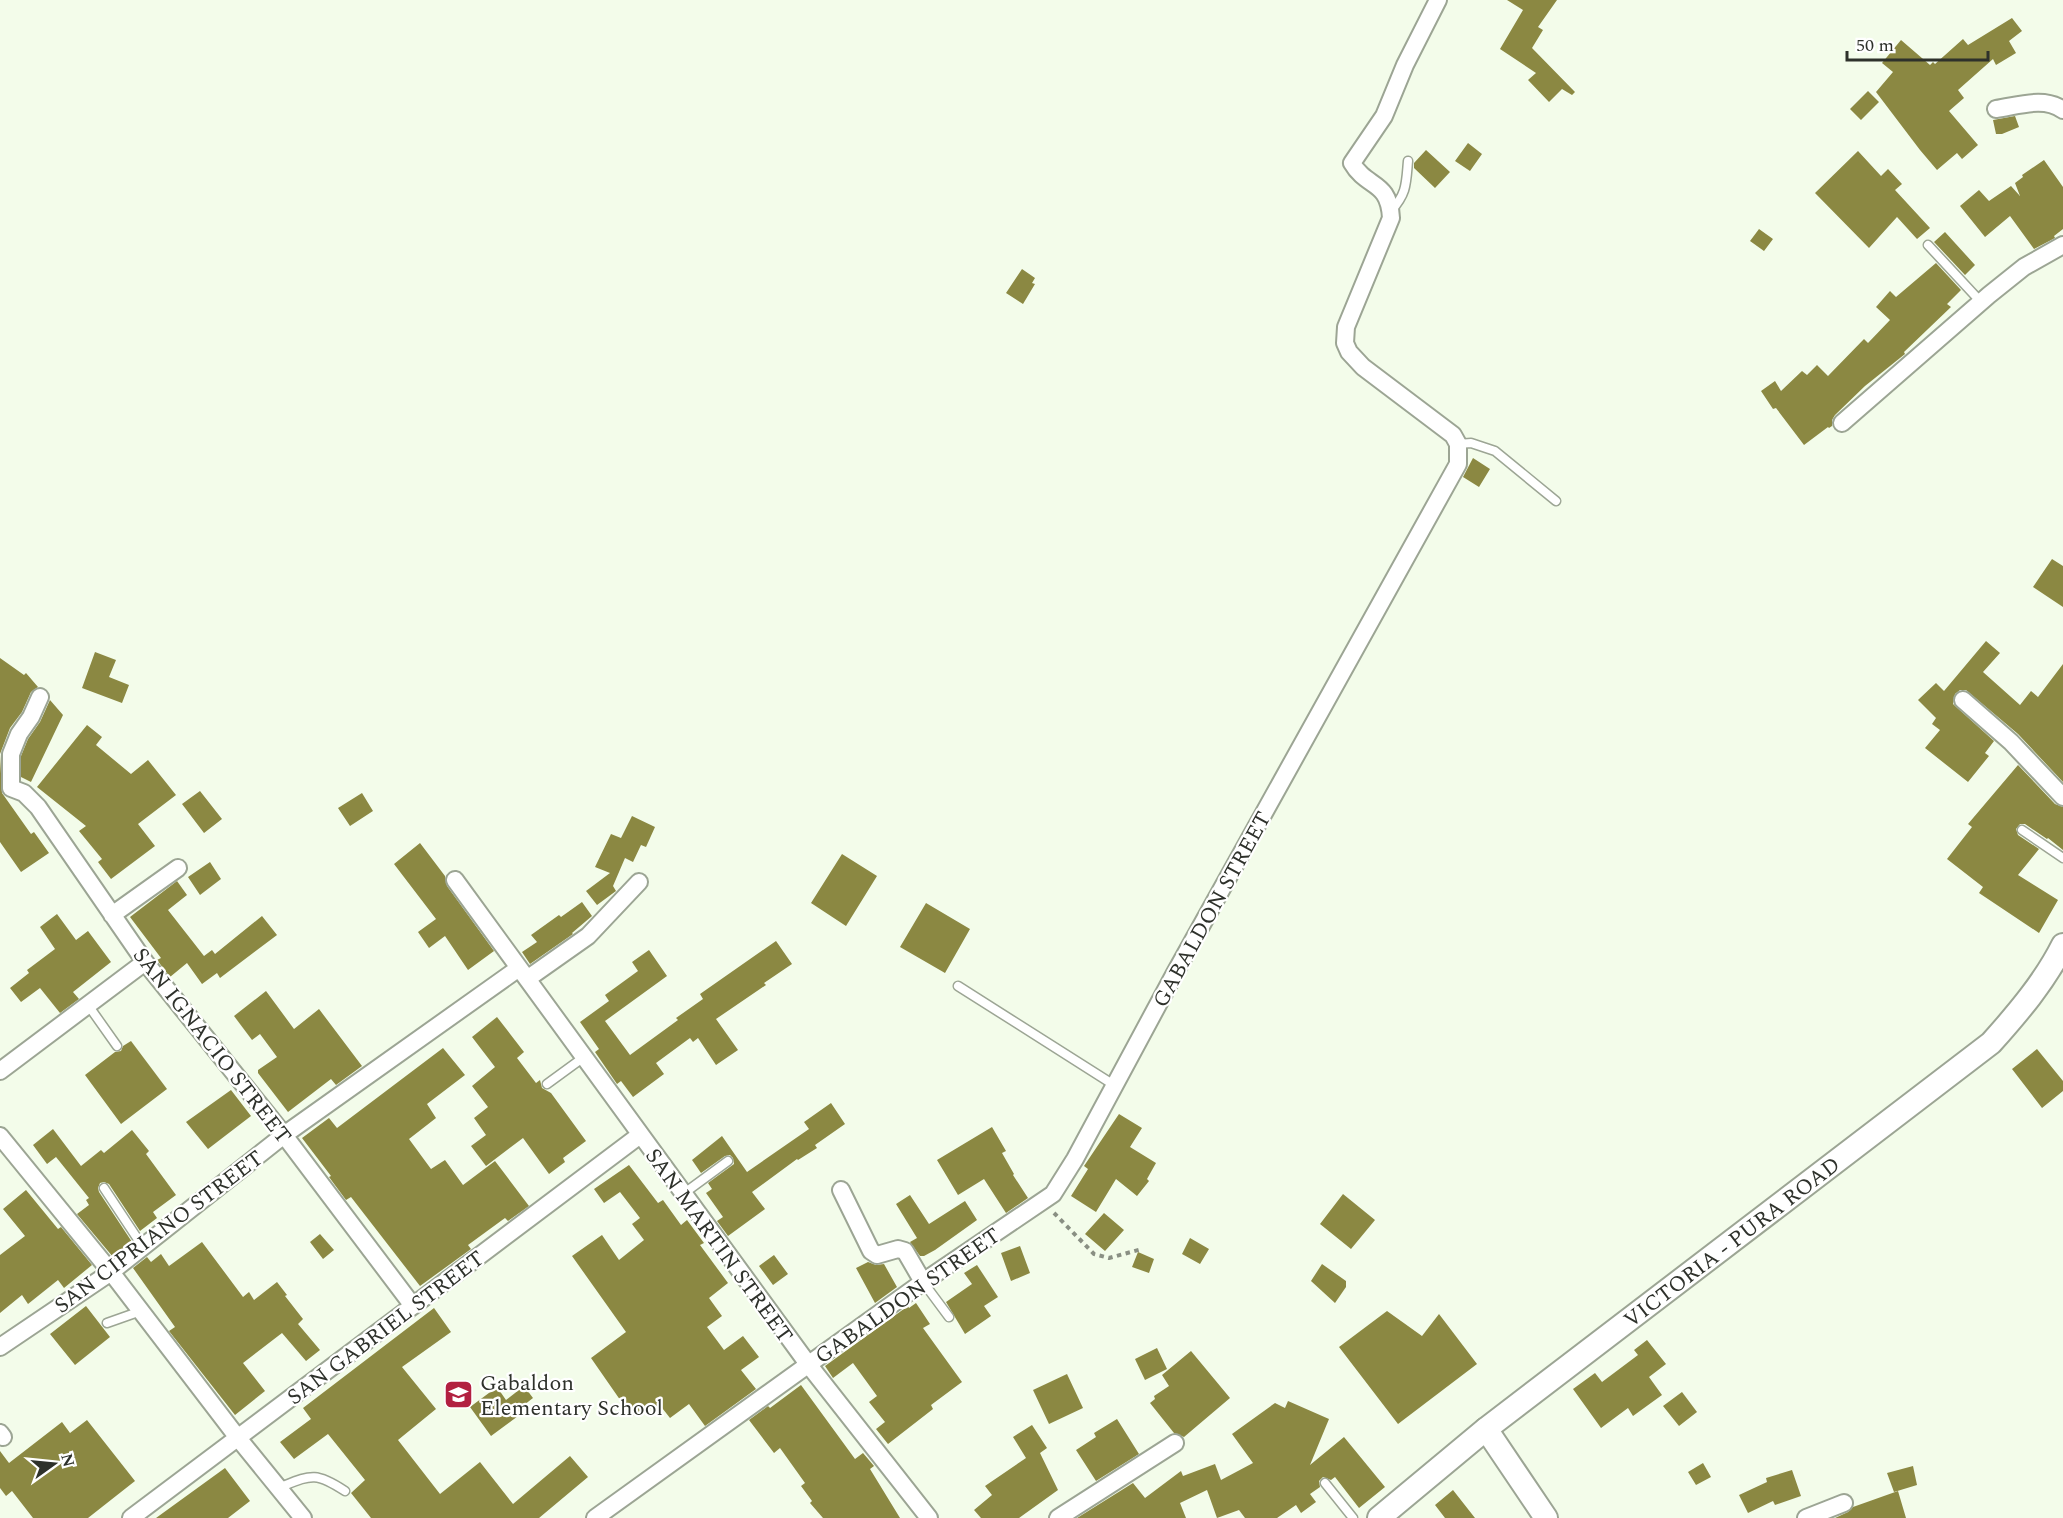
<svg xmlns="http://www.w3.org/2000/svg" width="2063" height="1518" font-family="Spectral,serif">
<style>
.building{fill:#8b8842}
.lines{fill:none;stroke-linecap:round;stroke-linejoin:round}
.lane-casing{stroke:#9ca594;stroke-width:11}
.street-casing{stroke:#9ca594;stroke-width:20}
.secondary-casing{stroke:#9ca594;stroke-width:26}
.path{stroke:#898f83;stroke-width:4;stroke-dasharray:4.5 4.5;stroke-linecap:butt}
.lane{stroke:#fff;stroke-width:8}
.street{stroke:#fff;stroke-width:16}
.secondary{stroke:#fff;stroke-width:22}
.labels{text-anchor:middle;stroke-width:4.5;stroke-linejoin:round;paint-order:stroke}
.street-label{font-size:22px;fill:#2e312b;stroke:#fff}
.poi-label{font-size:22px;fill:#2e312b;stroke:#fff;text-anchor:start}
</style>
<rect width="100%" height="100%" fill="#f3fcea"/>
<path class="building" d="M1507,0H1557L1538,27L1543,30L1532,48L1575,92L1572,95L1562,89L1549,102L1528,80L1536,73L1500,49L1523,10Z
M2012,18L2022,31L2009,41L2016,53L1996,65L1993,59L1958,90L1964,98L1949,111L1978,145L1962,159L1957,153L1937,170L1920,150L1876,92L1893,72L1882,63L1901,40L1930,65L1933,62L1935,64L1963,39L1968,45Z
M1868,91L1879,102L1861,120L1850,109Z
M2015,116L2019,127L2002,134H1996L1993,120Z
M1468,143L1482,154L1470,171L1455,161Z
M1426,150L1450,172L1435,188L1414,168V163Z
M1858,151L1881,176L1888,169L1902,184L1895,190L1930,228L1917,239L1897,217L1869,248L1815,193Z
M2044,160L2063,187V229L2054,236L2055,238L2034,249L2010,216L1985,237L1960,206L1979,190L1989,201L2011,186L2020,196L2015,183L2023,177L2022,175Z
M1759,229L1773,239L1764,251L1750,241Z
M1945,232L1975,265L1965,275L1934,242Z
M1936,263L1961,290L1947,304L1951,307L1904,352L1905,354L1865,386L1835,415L1832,420V426L1829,428L1828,427L1804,445L1776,408L1773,409L1761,391L1775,381L1781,391L1802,371L1807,375L1817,365L1828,376L1864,339L1868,343L1890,320L1876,307L1890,291L1896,297Z
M1022,269L1035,278L1032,283L1035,284L1023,304L1006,293Z
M1473,458L1490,469L1479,487L1463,477Z
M2052,559L2063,566V607L2033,587Z
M1986,641L2000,653L1983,672L2020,705L2031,691L2038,697L2063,664V782L2018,734L1966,690H1960L1955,694L1953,704L1994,741L1985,753L1989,756L1968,782L1925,748L1940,730L1932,724L1936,718L1918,700L1936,683L1944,691Z
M95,652L116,660L109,677L129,685L122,703L82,688Z
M0,658L24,675L26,673L38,687L31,692L22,712L10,728L0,754L2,793L31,834L34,832L49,853L21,872L0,842Z
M50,700L63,715L31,782L21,777V756L28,739L40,722Z
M87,725L102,737L96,745L131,774L148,760L176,795L138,824L155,846L111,879L98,862L102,859L79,831L86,826L37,787Z
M2018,765L2055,804L2063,807V850L2048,838L2047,839L2025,824H2020L2016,829L2018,835L2039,849L2018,875L2058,900L2039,933L1979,893L1983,887L1947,859L1972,827L1968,824Z
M200,791L222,819L204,833L182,804Z
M362,793L373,811L350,826L338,808Z
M632,816L655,827L646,847L641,845L633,862L625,858L613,886L616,891L597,905L586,891L610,873L595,867L611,834L621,838Z
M420,843L445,876L447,886L494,951L468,970L445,936L429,948L418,932L436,919L394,864Z
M842,854L877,876L846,926L811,903Z
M210,862L221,879L200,895L188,877Z
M177,881L187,895L168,910L204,956L212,950L215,954L262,916L277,935L220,978L217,973L202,984L187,963L170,977L157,960L161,958L130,917Z
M582,902L592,916L572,933L573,934L530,964L522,952L537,942L531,935L559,915L561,917Z
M926,903L970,929L945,973L900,947Z
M57,914L76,940L88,931L111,962L73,992L79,999L60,1013L40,988L21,1002L10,988L29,973L27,970L55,949L40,927Z
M776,941L792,964L764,983L766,985L716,1019L738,1050L716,1065L698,1038L693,1042L690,1038L656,1063L664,1074L633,1097L621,1081L617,1084L595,1052L599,1049L580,1022L609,1001L605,995L638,971L632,962L649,950L667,976L605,1021L630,1055L678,1020L676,1018L703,999L700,994Z
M266,991L294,1029L319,1009L362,1066L336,1085L331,1079L288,1112L258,1073V1070L277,1057L260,1034L252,1040L234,1016Z
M497,1017L524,1052L517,1058L536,1083L540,1080L542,1088L551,1093L586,1141L563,1158L565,1162L549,1174L523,1138L486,1166L471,1146L486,1135L474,1118L488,1107L472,1086L495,1067L472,1037Z
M131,1041L167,1089L121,1124L85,1075L115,1052L121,1051L123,1046Z
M443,1048L465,1075L427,1104L436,1118L409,1139L431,1169L445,1160L463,1185L495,1161L529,1206L508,1221L505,1218L468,1245L471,1249L420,1286L351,1197L346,1200L329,1177L331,1176L302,1138L329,1118L337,1128Z
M2037,1049L2063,1081V1091L2042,1108L2012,1069Z
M231,1090L251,1116L208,1149L186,1122Z
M831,1103L845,1124L815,1145L817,1148L798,1160L797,1159L752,1192L765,1209L728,1236L717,1221L723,1217L706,1193L712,1189L708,1183L734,1164L733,1158L730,1155L725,1156L701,1173L692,1160L722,1136L747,1172L809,1129L804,1122Z
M1119,1114L1142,1128L1130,1147L1156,1163L1147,1179L1149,1181L1137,1196L1116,1179L1096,1212L1071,1196L1088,1169L1084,1166Z
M992,1127L1006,1151L1002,1153L1014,1174L1013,1175L1028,1198L1006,1213L984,1179L958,1195L937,1160Z
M53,1129L81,1166L101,1150L104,1153L132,1130L149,1151L146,1154L176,1195L153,1212L157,1218L140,1231L109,1184L104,1182L100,1183L98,1188L99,1192L132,1242L113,1257L77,1214L89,1205L86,1200L89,1198L56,1157L47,1164L33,1145Z
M629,1165L658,1203L663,1200L681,1225L687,1220L704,1243L700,1245L728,1283L709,1298L722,1316L707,1327L724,1350L743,1336L759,1357L741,1370L756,1389L705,1426L689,1404L670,1418L659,1404L652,1410L648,1405L632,1417L591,1358L626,1332L572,1256L602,1235L619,1260L644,1240L632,1224L640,1218L620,1192L604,1203L594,1189Z
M26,1190L58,1229L61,1227L92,1265L64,1288L58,1280L28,1304L22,1295L0,1313V1255L25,1236L3,1209Z
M1343,1194L1375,1220L1351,1249L1320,1224Z
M910,1195L929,1224L965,1201L977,1220L935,1250L924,1256H920L910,1242L917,1238L896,1204Z
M1104,1213L1124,1230L1105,1251L1085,1234Z
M320,1234L334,1250L323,1259L310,1242Z
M1190,1238L1209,1249L1200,1264L1182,1254Z
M202,1242L243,1297L249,1292L254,1300L277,1282L287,1295L285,1296L303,1319L298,1324L320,1350L306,1361L282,1333L243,1363L265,1391L235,1415L169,1331L175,1327L133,1268L147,1257L151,1262L161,1254L169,1266Z
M1020,1246L1030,1273L1011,1281L1001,1253Z
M1138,1252L1154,1259L1149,1273L1132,1267Z
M774,1255L788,1274L773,1285L759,1266Z
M868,1262L876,1265L884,1264L897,1287L875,1303L856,1268Z
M1322,1264L1346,1281V1287L1335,1303L1311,1281Z
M977,1265L998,1297L984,1306L991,1316L965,1334L946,1302L972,1284L964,1273Z
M916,1303L930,1324L923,1328L962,1382L931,1405L933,1409L888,1444L876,1429L885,1422L869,1402L877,1396L853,1363L833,1378L825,1366L908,1306L909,1308Z
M86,1306L110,1337L75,1365L50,1334Z
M434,1308L451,1332L402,1367L436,1409L398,1440L440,1494L480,1462L513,1504L570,1456L588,1477L539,1518H371L351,1493L365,1480L328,1434L294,1459L280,1442L311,1419L303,1408Z
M1387,1311L1422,1336L1439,1314L1477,1364L1398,1424L1339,1347Z
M1647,1340L1666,1364L1649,1377L1662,1395L1633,1416L1628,1408L1601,1428L1573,1389L1595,1373L1602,1382L1638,1355L1634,1350Z
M1157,1348L1167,1369L1145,1380L1135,1359Z
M1191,1351L1230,1398L1184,1437L1174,1433L1150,1403L1155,1399L1154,1396L1169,1386L1162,1375Z
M1067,1374L1083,1408L1049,1424L1033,1390Z
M801,1385L855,1459L863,1453L874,1466L870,1469L900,1518H823L810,1503L812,1501L801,1486L805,1483L780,1448L774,1453L749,1420L768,1406L770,1408Z
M524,1386L533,1398L515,1412L518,1416L491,1436L470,1407L497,1387L506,1400Z
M1682,1392L1697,1412L1679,1426L1663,1406Z
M1288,1401L1329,1419L1310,1465L1344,1437L1385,1487L1359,1508L1335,1477L1331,1480L1323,1477L1319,1481L1320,1487L1310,1494L1316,1502L1301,1513L1296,1505L1277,1518H1245L1239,1510L1217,1518L1207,1490L1180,1503L1186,1518H1077L1133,1483L1145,1498L1181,1471L1183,1476L1215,1464L1221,1480L1253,1463L1232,1434L1275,1403L1285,1408Z
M1117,1419L1139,1454L1096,1481L1076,1450L1096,1437L1094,1433Z
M87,1420L135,1481L88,1518H33L12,1491L6,1496L0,1488V1451L9,1463L62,1422L70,1433Z
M1032,1425L1047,1448L1040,1453L1058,1490L1019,1518H981L974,1510L992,1495L985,1486L1026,1458L1013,1437Z
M1703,1463L1711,1477L1696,1485L1688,1472Z
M1913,1466L1917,1485L1894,1492L1887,1473Z
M225,1468L250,1501L228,1518H156Z
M1792,1470L1801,1496L1775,1505L1773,1501L1748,1513L1739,1495L1767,1482L1766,1478Z
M1453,1490L1475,1518H1445L1435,1505Z
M1898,1491L1906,1518H1835L1848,1512L1853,1507Z"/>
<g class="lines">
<defs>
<path id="lane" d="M1391,211C1407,193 1406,184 1408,161
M1928,245L1981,302
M1458,444L1471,443L1495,451L1556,501
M2022,830L2063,858
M958,986L1114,1085
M88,1005L117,1046
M547,1084L584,1057
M104,1188L143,1247
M683,1194L728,1161
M923,1282L949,1317
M107,1323L141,1311
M1325,1483L1353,1518
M278,1488C311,1475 315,1471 345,1491"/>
<path id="street" d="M1996,109C2018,106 2044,96 2063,110
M1842,423L1989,295L2024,267L2063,245
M1963,700L2011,742L2063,797
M11,788L24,793L38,807L145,962L284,1135L413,1306
M11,788V754L19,734L31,717L40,697
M455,880L808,1364L929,1518
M112,915L178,868
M527,979L588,936L639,882
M0,1071L145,962
M0,1136L111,1272L238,1438L303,1518
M841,1190L871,1251L877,1255L898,1249L905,1251L923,1282
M0,1347L111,1272L284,1135L519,968
M0,1433L3,1437
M131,1518L640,1135
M595,1518L923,1282L1053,1194L1075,1159L1175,973L1458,464V444L1453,435L1363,367L1349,352L1345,343L1346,327L1391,218C1389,180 1367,189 1352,163L1384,116L1405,65L1438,0
M1058,1518L1175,1443
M1806,1518L1844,1503"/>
<g id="secondary">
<path d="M1486,1429L1546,1518"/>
<path id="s1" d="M1379,1518L1486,1429L1991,1043C2018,1013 2045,981 2063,945"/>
</g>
</defs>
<use href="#lane" class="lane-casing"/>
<use href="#street" class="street-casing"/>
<use href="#secondary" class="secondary-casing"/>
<path class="path" d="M1054,1213L1094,1254L1109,1258L1142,1249"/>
<use href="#lane" class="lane"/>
<use href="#street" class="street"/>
<use href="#secondary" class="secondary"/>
</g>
<defs>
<symbol id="school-square" viewBox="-11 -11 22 22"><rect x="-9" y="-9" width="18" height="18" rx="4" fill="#b22041" stroke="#fff"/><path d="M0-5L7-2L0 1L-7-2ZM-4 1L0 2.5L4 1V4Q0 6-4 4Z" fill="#fff"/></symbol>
</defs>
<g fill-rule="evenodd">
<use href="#school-square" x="442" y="1378" width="33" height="33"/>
</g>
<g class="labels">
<g class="street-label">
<text transform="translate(1211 909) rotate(-61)" y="8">GABALDON STREET</text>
<text transform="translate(213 1045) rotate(52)" y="8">SAN IGNACIO STREET</text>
<text transform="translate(158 1231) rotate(-37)" y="8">SAN CIPRIANO STREET</text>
<text dy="8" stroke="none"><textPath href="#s1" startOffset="448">VICTORIA - PURA ROAD</textPath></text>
<text transform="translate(720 1245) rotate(54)" y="8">SAN MARTIN STREET</text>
<text transform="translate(907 1295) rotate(-35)" y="8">GABALDON STREET</text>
<text transform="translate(385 1327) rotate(-37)" y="8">SAN GABRIEL STREET</text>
</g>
<g class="poi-label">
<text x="480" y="1390">Gabaldon<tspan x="480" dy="25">Elementary School</tspan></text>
</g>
</g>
<g transform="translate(54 1464) rotate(75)" stroke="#ffffff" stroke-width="4.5" paint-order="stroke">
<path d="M0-4.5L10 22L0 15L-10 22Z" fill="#2e312b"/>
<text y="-9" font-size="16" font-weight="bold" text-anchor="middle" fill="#2e312b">N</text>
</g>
<path d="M1847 51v9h141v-9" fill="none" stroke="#2e312b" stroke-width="3"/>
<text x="1856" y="51" font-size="18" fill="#2e312b" stroke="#ffffff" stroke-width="4.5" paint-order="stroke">50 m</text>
</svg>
